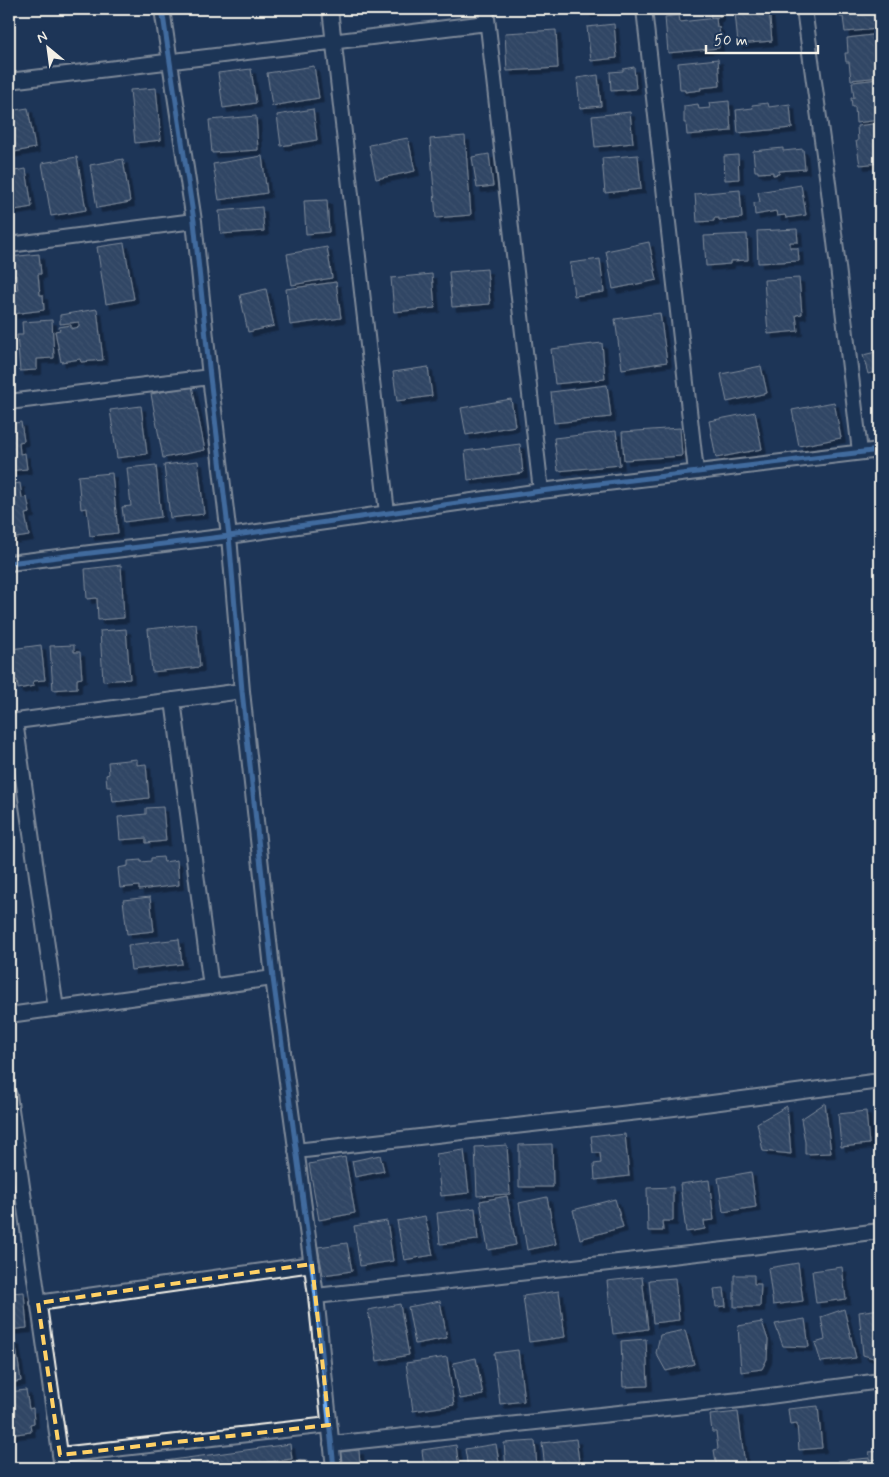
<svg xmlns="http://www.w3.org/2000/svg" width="889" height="1477" font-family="Mynerve,sans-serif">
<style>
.building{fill:url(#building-back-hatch);stroke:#f4f1e8;filter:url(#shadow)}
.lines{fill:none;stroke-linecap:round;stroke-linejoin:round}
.street-casing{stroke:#f4f1e8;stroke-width:18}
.street{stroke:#1d3557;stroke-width:14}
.cycleway-casing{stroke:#1d3557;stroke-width:8}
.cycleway{stroke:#6dadf4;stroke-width:5}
.marked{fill:none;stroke:#ffd166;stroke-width:4;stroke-dasharray:10 6;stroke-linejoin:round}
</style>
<defs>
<pattern id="building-back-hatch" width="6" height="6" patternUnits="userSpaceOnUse" patternTransform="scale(1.25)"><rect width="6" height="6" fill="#485b74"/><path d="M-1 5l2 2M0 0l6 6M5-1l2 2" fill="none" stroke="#637388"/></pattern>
<filter id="shadow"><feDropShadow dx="4.5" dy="4.5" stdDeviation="0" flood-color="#0009"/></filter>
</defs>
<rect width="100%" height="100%" fill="#1d3557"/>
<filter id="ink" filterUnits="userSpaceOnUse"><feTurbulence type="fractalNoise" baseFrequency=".02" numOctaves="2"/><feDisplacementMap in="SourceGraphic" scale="10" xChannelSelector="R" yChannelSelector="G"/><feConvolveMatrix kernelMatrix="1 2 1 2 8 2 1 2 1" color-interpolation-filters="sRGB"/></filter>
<g filter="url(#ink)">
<path class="building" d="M586,9H611L587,13Z
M710,9H719L720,17L711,18Z
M769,9L772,41L738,44L735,12Z
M839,9H870H868V12L876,11L878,29L845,32L843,17H840Z
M679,15L680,22L716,18L717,27H719L720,37H718L719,48L668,53L665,17Z
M614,24L617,58L591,61L587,27Z
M556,30L558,68L507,71L505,33Z
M880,34V53L876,54L877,56L880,55V77L851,80L849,62H846L845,53H848L847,38Z
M718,59L720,86L700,88L701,90L685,92V90H680L678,63Z
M314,66L319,98L272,106L267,73Z
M634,67L636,89L611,91L610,72L623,71V69Z
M251,69L256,103L223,108L218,73Z
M598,75L601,106L580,108L577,78Z
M880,79V120L856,123L855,107H852L851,98H854L852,82Z
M156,88L161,140L135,143L130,90Z
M729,101L731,131L687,135L686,123H684V106L698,104L699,109L710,108L709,103Z
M768,103L769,107L790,104L792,128L738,133L736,110L753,108L752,105Z
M28,108L35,148L9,153V111Z
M313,109L317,140L281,146L277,115Z
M630,112L633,143L595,147L592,116Z
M256,116L258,150L212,153L209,120Z
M880,123V163L860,165L856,141H858L857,126Z
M465,136L471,215L436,218L430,139Z
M408,138L415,171L376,179L369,145Z
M783,148V151L803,149L805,169L779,171V174L773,175V172L758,173V171H755L753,151Z
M489,154L493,186L477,188L472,157Z
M638,155L641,189L605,193L602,158Z
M738,155L739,179L725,180L724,156Z
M262,156L267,193L219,200L213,164Z
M77,157L86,210L51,216L42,163Z
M123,159L130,202L97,208L90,165Z
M26,169L32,207L9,211V172Z
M801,185L806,215L786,218L785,215L777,216L776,211L755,215L754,203L760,202L758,192Z
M740,190L742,218L719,220V218H714V221L697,222L695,194Z
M327,200L329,232L306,234L304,201Z
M262,207L264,231L221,234L219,211Z
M797,229L798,242H790V248H798L799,261L758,263L757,231Z
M747,234L748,260L730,261V264L706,266L704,236Z
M649,242L657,280L613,289L606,251Z
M124,243L134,299L106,304L97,247Z
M327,247L332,278L292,285L287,254Z
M39,254L41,274H38L40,295H43L44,310L13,314L11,291L18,290L16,275L11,276L9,257Z
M600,259L604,292L574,296L570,263Z
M487,269L490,304L452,307L449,272Z
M432,274L435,308L394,312L391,278Z
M799,278L802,314L796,315L798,331L768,334L764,280Z
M336,282L341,318L290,325L286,289Z
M266,289L274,326L248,332L240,295Z
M97,309L103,360L81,362L80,359L61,362L55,331L60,330L59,327L71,325V329L79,327V322L60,324V315Z
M660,313L667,362L622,369L615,319Z
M52,320L54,358L37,359V370L20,371L17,335H23L22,322Z
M602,343L605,379L555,384L551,349Z
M880,351V379L878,371L868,374L863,355Z
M761,366L767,393L727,402L721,374Z
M428,367L432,396L397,401L393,372Z
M607,385L611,417L554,423L551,392Z
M192,386L205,450L163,458L151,394Z
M511,399L515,426L466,435L461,408Z
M834,402L841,438L799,446L792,410Z
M141,406L147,454L117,458L110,410Z
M755,412L762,449L716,458L709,421Z
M21,422L24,441L19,442L20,454L25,453L27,469L9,471V424Z
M680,428L682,456L624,460L622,432Z
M616,431L620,465L558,471L554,438Z
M520,444L523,473L468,480L465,451Z
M198,461L204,514L170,518L164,465Z
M156,465L161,517L124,522L122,507L131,506L127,468Z
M112,473L118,533L90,536L87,508L81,509L78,476Z
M20,483L22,498L27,497L30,513L25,514L29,536L9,539V485Z
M121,565L124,618L98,620L97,598L87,599L85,569Z
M196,624L200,667L152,672L148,629Z
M126,629L130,679L103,681L100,631Z
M41,645L45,680L33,681L34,686L18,689L17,680L9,681V665H13L11,649Z
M74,645V652H80L82,678L77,679V688L53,690L50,646Z
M137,759V765L146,764L149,798L113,802L111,787H107L106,775L109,774L108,762Z
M163,807L166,841L146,843V838L120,840L118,817L146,814V808Z
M163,857L164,862L177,860L179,885L139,890V886L120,888L118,868L128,866V861L141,860V862L151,861V858Z
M150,897L154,931L127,934L123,900Z
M179,939L182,964L131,970L128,945Z
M825,1103L831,1153L805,1154V1142L801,1119Z
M787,1106L791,1154L763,1151L757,1123Z
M866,1111L869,1144L841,1147L838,1114Z
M608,1134L609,1136L625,1134L629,1176L595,1180L594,1164L601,1163L600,1153H593L591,1136Z
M552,1144L553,1187H519V1145Z
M507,1145L510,1194L477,1196L475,1147Z
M464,1150L469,1193L441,1196L436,1154Z
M380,1155L384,1171L355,1177L352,1161Z
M345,1157L355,1213L319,1220L309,1164Z
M751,1172L756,1207L723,1212L718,1178Z
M709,1180L714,1220L704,1221L705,1229L686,1232L680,1184Z
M673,1187V1221H662L663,1231H648L647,1188Z
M507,1196L516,1245L488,1250L480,1201Z
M547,1197L556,1244L527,1250L519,1203Z
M615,1199L623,1227L580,1239L573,1210Z
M475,1208L478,1240L440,1244L437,1213Z
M425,1216L433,1255L404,1260L397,1221Z
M387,1221L393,1261L360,1266L354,1226Z
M347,1243L352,1271L323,1275L318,1247Z
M798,1263L803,1301L773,1305L768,1268Z
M842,1267L846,1299L816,1303L812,1271Z
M734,1275H754V1284H761L760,1307H734Z
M642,1277L648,1329L613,1334L607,1281Z
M675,1278L679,1320L653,1323L649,1280Z
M724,1288L726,1306L716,1307L714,1289Z
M559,1291L565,1337L529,1342L523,1296Z
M24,1292L27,1328L9,1330V1293Z
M440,1301L447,1338L415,1344L408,1307Z
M400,1304L409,1355L377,1361L368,1310Z
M844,1309L856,1358L821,1362L815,1343L825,1340L821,1317Z
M880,1309V1339L878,1340L880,1349V1360L863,1355L859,1312Z
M805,1319L809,1347L783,1346L775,1324Z
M762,1322L768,1340L767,1359L762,1369L741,1372L738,1326Z
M685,1330L694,1364L666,1371L656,1353L660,1335Z
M646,1339L648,1386L623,1387L621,1341Z
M15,1341L21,1381L9,1383V1342Z
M518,1350L524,1401L500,1404L494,1353Z
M447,1357L454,1405L413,1411L406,1363Z
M476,1358L483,1395L460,1399L453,1363Z
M26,1390L29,1409L33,1408L34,1423L30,1424L31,1432L9,1435V1392Z
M818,1406L822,1448L799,1450L797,1424L790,1425L788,1409Z
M880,1407V1448H876L874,1408Z
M738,1412L745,1465L717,1468L714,1450L718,1449L716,1432H712L710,1415Z
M576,1439L580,1468H545L542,1443Z
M535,1441L537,1468H506L504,1443Z
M290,1444L292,1459L223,1468H113Z
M496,1444L500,1468H468L465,1449Z
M456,1445L459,1468H424L422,1450Z
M359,1450L360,1465L341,1466L340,1452Z
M880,1451V1459L870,1460L869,1452Z
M869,1458L870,1468H837V1461Z
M307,1460L308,1468H292V1461Z"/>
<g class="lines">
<defs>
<path id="street" d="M162,9L194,221L210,377L229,536L242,691L273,978L316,1296L334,1468
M330,9L387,513
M486,9L541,491
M644,9L696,472
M804,9L828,183L860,452
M9,81L487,23
M9,245L194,221
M9,402L210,377
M9,563L229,536L541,491L880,450
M173,700L211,987
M15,721L56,1009
M9,722L242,691
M9,1015L273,978
M9,1095L62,1468
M296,1151L674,1108L880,1081
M316,1296L751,1247L880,1231
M38,1303L312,1264
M331,1444L740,1400L880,1381
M60,1455L329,1425"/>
</defs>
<use href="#street" class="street-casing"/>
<use href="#street" class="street"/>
<defs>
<path id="cycleway" d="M162,9L194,221L210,377L229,536L242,691L273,978L316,1296L334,1468
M9,563L229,536L541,491L880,450"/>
</defs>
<use href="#cycleway" class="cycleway-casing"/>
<use href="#cycleway" class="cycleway"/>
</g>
</g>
<path d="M0 0H889V1477H0ZM312,1264L329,1425L60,1455L38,1303Z" fill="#1d3557" fill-opacity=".55" fill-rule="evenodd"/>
<path class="marked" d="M312,1264L329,1425L60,1455L38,1303Z"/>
<rect width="889" height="1477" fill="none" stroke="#1d3557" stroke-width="30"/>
<rect x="15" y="15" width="859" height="1447" fill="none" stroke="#f4f1e8" stroke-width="2" filter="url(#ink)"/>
<g transform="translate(48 48) rotate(331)" stroke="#1d3557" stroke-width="4" paint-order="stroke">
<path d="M0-4L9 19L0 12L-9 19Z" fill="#f4f1e8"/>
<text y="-8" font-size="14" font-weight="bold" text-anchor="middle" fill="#f4f1e8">N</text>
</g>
<path d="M706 45v8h112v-8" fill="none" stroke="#f4f1e8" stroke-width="2.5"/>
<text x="714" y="45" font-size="15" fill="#f4f1e8" stroke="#1d3557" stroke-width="4" paint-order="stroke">50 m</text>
</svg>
